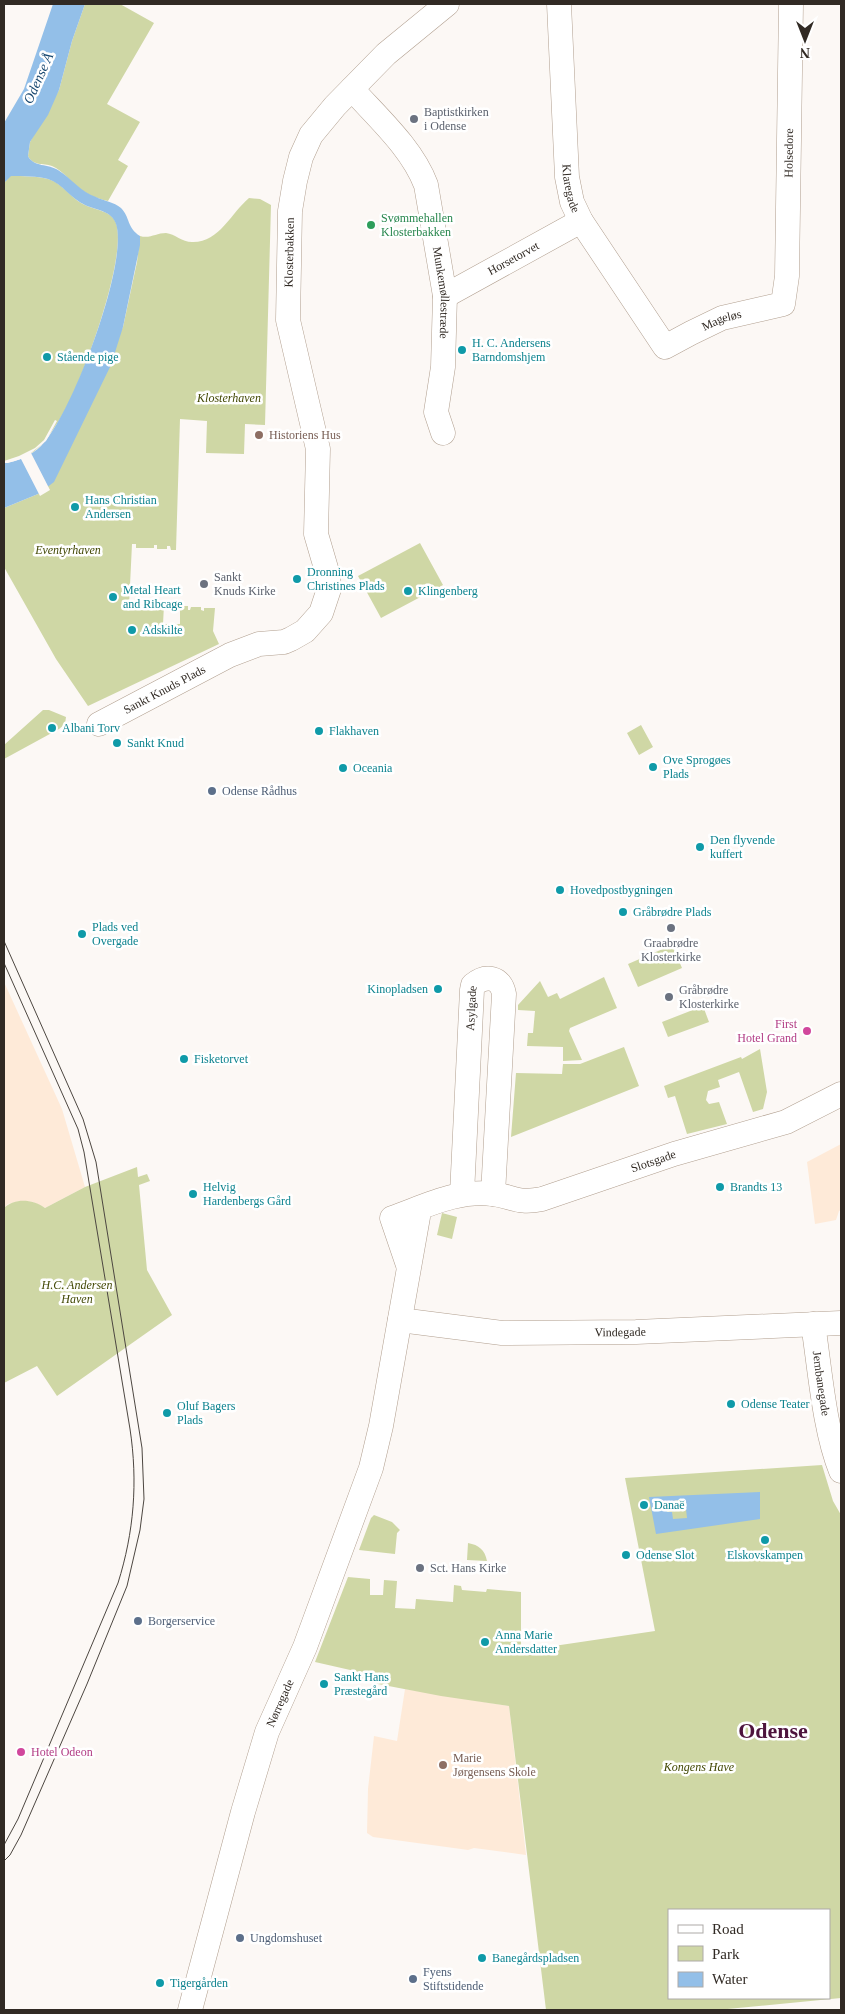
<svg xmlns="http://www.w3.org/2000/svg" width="845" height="2014" font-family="'Times New Roman',serif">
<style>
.built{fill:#feead8}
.green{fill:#cfd7a5;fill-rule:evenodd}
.water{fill:#93bfe8;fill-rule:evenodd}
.pier{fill:#fcf8f5}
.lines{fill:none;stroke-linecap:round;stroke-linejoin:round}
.minor-casing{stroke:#b19f8f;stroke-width:25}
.minor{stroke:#fff;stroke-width:24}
.tram{stroke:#4c4640;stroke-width:1}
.worship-dot{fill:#6b7280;stroke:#fff;stroke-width:2}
.leisure-dot{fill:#2e9e5b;stroke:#fff;stroke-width:2}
.culture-dot{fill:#0f9aa8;stroke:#fff;stroke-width:2}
.education-dot{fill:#8d6e63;stroke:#fff;stroke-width:2}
.service-dot{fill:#5c6f8a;stroke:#fff;stroke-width:2}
.hotel-dot{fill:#d1479c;stroke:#fff;stroke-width:2}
.labels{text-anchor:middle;stroke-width:5;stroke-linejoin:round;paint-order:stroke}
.worship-label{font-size:12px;fill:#5b616d;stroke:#fff;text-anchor:start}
.street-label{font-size:12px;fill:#312a24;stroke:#fff}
.leisure-label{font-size:12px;fill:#27864d;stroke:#fff;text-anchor:start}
.culture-label{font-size:12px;fill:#0d838f;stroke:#fff;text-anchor:start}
.park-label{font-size:12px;font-style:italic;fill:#424804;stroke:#fff}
.education-label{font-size:12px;fill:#785e54;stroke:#fff;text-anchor:start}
.service-label{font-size:12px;fill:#4e5e75;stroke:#fff;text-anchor:start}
.hotel-label{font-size:12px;fill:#b23c85;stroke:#fff;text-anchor:end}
.water-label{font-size:14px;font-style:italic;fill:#184870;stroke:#fff}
.town-label{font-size:22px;font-weight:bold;fill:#4e143d;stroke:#fff}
</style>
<rect width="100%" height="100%" fill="#fcf8f5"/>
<path class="built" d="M4,982L62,1109L85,1187L45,1208L33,1202L20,1201L8,1204L4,1208Z
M841,1144V1210L839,1211L836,1220L815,1224L807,1162Z
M405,1689L509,1706L526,1855L474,1848L468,1850L461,1849L373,1837L367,1833L368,1789L374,1736L397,1741Z"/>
<path class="green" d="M85,4H120L154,23L107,104L140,122L118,160L128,166L108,201C98,199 88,195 79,188C70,181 63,171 52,166C43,163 33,166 28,156L30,142L59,90L72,41Z
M10,176C23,176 36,176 48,179C63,183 71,199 85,205C95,210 112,211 116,223C127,255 88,362 73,394C64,413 53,433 38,448C29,457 15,460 4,463V183Z
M249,198L260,199L271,205L265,425L245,424L244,454L206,453L207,421L180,419L176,550H171L170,546H167V549H157V545H154V548H136V544H132L129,606L132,607V604L150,605V608H153L154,605H164L163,624H180V606H188V610H190L191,607H201V610L204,611V608H215L213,631L219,644L88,706L56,659L4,567V508L38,494L123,327L137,262L140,236C150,239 156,233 166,233C175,234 182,242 192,242C219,243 231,213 249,198Z
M420,543L443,585L381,618L358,576Z
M43,710H49L66,717L65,724L59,729L4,759V745Z
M641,725L653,747L639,755L627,733Z
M672,945L682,968L638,987L628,964Z
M604,977L617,1008L570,1028L569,1031L582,1060L563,1061V1047L527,1046L528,1033H533L535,1011L518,1010V1005L540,981L548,997L557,993L560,999Z
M703,1006L709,1022L668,1037L662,1022Z
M624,1047L639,1086L511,1137L516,1073L562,1074L563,1064H580Z
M760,1049L767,1092L763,1109L753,1112L739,1072L718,1080L720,1087L708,1091L706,1100L709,1104L719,1102L727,1124L687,1134L675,1096L668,1098L664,1086L741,1057L742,1059Z
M137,1167L138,1177L147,1174L150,1181L139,1185L147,1270L172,1315L57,1396L37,1366L4,1383V1208C15,1198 32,1199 45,1208L85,1187Z
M442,1213L457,1217L452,1239L437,1235Z
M822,1465L833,1501L841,1515V1998L717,2010H546L509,1706L441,1696L357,1680L361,1677L359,1672L315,1662L348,1577L370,1579V1595H383L384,1580L397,1581L395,1608L415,1609L416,1599L453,1602L454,1585L461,1586L462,1590L486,1592L487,1589L521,1592V1648L520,1651L655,1631L625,1478ZM669,1910H829V1998H669Z
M374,1515L392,1522L400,1530L397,1533L395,1554L359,1550L371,1518Z
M468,1543C479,1545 485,1550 487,1561L467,1560Z"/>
<path class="water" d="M53,4H85L72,41L59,90L48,115L30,142L28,156C33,167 49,164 58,170C72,179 81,192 96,197C104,201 114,202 121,208C130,217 127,228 140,236V245L123,327L111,365L54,482L38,494L4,508V463C17,462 32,455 41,446C71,417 129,263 116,224C112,211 96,210 85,205C71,199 63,184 48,179C37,176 23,176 11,176L4,183V123L24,89Z
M760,1492V1519L656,1534L649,1497ZM680,1500L681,1509H686L687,1518L673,1519L672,1512H667L666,1502Z"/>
<path class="pier" d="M55,420L57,421L46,441L31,453L50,490L40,496L21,459L8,463H4V461L19,456L35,448L44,440Z"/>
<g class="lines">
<defs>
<g id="minor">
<path id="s1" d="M559,4L567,177L572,202L581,221L665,347L691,333L722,318L783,304L787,276L791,4"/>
<path id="s2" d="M352,89C378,118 412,148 426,185L445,296L443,367L436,412L443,433"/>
<path id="s3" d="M445,296L581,221"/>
<path id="s4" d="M99,724L230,655L259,644L284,642L291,639L305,631L321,613L329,589L328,575L316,534L318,449L288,320L290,211L295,181L301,157L311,135L335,106L386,54L447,4"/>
<path id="s5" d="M462,1194L472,990L473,985C486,974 501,977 504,994L493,1194"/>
<path id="s6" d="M408,1265L392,1218C424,1207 458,1189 493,1194C514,1197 518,1204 542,1199L674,1154L786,1122L841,1094"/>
<path id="s7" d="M400,1320L502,1333L636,1332L841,1323"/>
<path id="s8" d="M813,1324C820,1369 824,1429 841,1471"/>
<path id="s9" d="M190,2010L243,1812L267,1732L305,1647L371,1468L381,1426L418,1217L416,1210"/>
</g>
</defs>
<use href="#minor" class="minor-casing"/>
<use href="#minor" class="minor"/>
<path class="tram" d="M4,941L83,1119L96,1162L142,1448L144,1499L140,1530L127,1586L87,1684L21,1835L10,1855L4,1861
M4,963L78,1129L84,1152L130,1429C138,1482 134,1532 118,1583L18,1819L4,1845"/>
</g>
<g class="worship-dot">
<circle cx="414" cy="119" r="5"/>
<circle cx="204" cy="584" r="5"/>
<circle cx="671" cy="928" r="5"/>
<circle cx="669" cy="997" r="5"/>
<circle cx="420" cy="1568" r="5"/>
</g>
<circle class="leisure-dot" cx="371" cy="225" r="5"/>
<g class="culture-dot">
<circle cx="462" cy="350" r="5"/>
<circle cx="47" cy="357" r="5"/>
<circle cx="75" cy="507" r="5"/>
<circle cx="297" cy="579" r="5"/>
<circle cx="408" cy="591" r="5"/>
<circle cx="113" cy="597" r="5"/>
<circle cx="132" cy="630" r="5"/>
<circle cx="52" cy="728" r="5"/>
<circle cx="319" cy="731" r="5"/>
<circle cx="117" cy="743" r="5"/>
<circle cx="653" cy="767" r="5"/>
<circle cx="343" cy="768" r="5"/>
<circle cx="700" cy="847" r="5"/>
<circle cx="560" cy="890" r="5"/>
<circle cx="623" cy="912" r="5"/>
<circle cx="82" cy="934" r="5"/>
<circle cx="438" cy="989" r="5"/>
<circle cx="184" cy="1059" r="5"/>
<circle cx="720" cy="1187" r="5"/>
<circle cx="193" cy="1194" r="5"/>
<circle cx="731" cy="1404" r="5"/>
<circle cx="167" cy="1413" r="5"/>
<circle cx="644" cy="1505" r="5"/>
<circle cx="765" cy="1540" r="5"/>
<circle cx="626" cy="1555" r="5"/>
<circle cx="485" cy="1642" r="5"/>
<circle cx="324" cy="1684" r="5"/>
<circle cx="482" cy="1958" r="5"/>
<circle cx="160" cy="1983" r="5"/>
</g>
<g class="education-dot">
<circle cx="259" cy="435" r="5"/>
<circle cx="443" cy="1765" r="5"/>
</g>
<g class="service-dot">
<circle cx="212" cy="791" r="5"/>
<circle cx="138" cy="1621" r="5"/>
<circle cx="240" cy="1938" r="5"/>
<circle cx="413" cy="1979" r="5"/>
</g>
<g class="hotel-dot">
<circle cx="807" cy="1031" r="5"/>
<circle cx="21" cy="1752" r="5"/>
</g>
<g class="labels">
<g class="worship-label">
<text x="424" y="116">Baptistkirken<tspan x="424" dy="14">i Odense</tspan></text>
<text x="214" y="581">Sankt<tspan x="214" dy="14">Knuds Kirke</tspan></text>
<text x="671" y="947" text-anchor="middle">Graabrødre<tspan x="671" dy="14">Klosterkirke</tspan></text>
<text x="679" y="994">Gråbrødre<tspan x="679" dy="14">Klosterkirke</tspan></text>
<text x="430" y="1572">Sct. Hans Kirke</text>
</g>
<g class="street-label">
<text dy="4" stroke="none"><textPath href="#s1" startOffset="649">Holsedore</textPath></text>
<text dy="4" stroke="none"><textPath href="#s1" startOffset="185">Klaregade</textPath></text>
<text dy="4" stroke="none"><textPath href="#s4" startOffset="619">Klosterbakken</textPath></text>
<text dy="4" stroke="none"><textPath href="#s3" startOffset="78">Horsetorvet</textPath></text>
<text dy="4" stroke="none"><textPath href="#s2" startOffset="231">Munkemøllestræde</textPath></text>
<text dy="4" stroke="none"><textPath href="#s1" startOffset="434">Mageløs</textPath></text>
<text dy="4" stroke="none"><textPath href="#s4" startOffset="74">Sankt Knuds Plads</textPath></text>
<text dy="4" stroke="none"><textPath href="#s5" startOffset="186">Asylgade</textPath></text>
<text dy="4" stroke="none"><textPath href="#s6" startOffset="322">Slotsgade</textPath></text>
<text dy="4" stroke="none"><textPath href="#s7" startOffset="221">Vindegade</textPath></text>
<text dy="4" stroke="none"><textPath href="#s8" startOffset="60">Jernbanegade</textPath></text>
<text dy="4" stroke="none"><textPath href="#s9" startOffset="320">Nørregade</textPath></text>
</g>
<g class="leisure-label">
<text x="381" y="222">Svømmehallen<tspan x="381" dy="14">Klosterbakken</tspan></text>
</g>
<g class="culture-label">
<text x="472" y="347">H. C. Andersens<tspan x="472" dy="14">Barndomshjem</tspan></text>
<text x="57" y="361">Stående pige</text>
<text x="85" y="504">Hans Christian<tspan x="85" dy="14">Andersen</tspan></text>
<text x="307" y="576">Dronning<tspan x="307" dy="14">Christines Plads</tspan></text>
<text x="123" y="594">Metal Heart<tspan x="123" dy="14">and Ribcage</tspan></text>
<text x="418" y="595">Klingenberg</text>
<text x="142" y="634">Adskilte</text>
<text x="62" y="732">Albani Torv</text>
<text x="329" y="735">Flakhaven</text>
<text x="127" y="747">Sankt Knud</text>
<text x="663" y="764">Ove Sprogøes<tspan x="663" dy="14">Plads</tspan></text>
<text x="353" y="772">Oceania</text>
<text x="710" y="844">Den flyvende<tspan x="710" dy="14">kuffert</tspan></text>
<text x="570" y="894">Hovedpostbygningen</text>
<text x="633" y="916">Gråbrødre Plads</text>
<text x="92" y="931">Plads ved<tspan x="92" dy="14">Overgade</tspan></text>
<text x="428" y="993" text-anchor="end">Kinopladsen</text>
<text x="194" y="1063">Fisketorvet</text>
<text x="203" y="1191">Helvig<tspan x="203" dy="14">Hardenbergs Gård</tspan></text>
<text x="730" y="1191">Brandts 13</text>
<text x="741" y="1408">Odense Teater</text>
<text x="177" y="1410">Oluf Bagers<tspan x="177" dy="14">Plads</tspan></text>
<text x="654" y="1509">Danaë</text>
<text x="636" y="1559">Odense Slot</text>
<text x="765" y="1559" text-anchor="middle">Elskovskampen</text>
<text x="495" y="1639">Anna Marie<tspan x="495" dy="14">Andersdatter</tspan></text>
<text x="334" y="1681">Sankt Hans<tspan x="334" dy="14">Præstegård</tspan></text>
<text x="492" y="1962">Banegårdspladsen</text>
<text x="170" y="1987">Tigergården</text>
</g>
<g class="park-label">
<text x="229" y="402">Klosterhaven</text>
<text x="68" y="554">Eventyrhaven</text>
<text x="77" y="1289">H.C. Andersen<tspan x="77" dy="14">Haven</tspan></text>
<text x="699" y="1771">Kongens Have</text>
</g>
<g class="education-label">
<text x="269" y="439">Historiens Hus</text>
<text x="453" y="1762">Marie<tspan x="453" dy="14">Jørgensens Skole</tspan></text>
</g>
<g class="service-label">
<text x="222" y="795">Odense Rådhus</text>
<text x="148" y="1625">Borgerservice</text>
<text x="250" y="1942">Ungdomshuset</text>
<text x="423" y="1976">Fyens<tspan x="423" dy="14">Stiftstidende</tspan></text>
</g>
<g class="hotel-label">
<text x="797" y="1028">First<tspan x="797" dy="14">Hotel Grand</tspan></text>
<text x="31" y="1756" text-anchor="start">Hotel Odeon</text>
</g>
<g class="water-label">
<text transform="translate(38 78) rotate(-66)" y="5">Odense Å</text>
</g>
<g class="town-label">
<text x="773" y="1738">Odense</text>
</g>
</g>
<rect width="845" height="2014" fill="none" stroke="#312a24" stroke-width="10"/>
<rect x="668" y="1909" width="162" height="90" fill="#ffffff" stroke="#adaaa7"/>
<rect x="678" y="1925" width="25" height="8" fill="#ffffff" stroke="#adaaa7"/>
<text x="712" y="1934" font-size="15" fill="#312a24">Road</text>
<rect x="678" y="1946" width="25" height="15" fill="#cfd7a5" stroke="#adaaa7"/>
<text x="712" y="1959" font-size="15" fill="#312a24">Park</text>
<rect x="678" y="1972" width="25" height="15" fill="#93bfe8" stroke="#adaaa7"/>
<text x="712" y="1984" font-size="15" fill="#312a24">Water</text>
<g transform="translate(805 40) rotate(180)" stroke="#ffffff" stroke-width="4" paint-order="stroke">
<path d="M0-4L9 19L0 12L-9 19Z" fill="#312a24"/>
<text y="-8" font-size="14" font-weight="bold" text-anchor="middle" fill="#312a24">N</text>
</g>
</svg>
